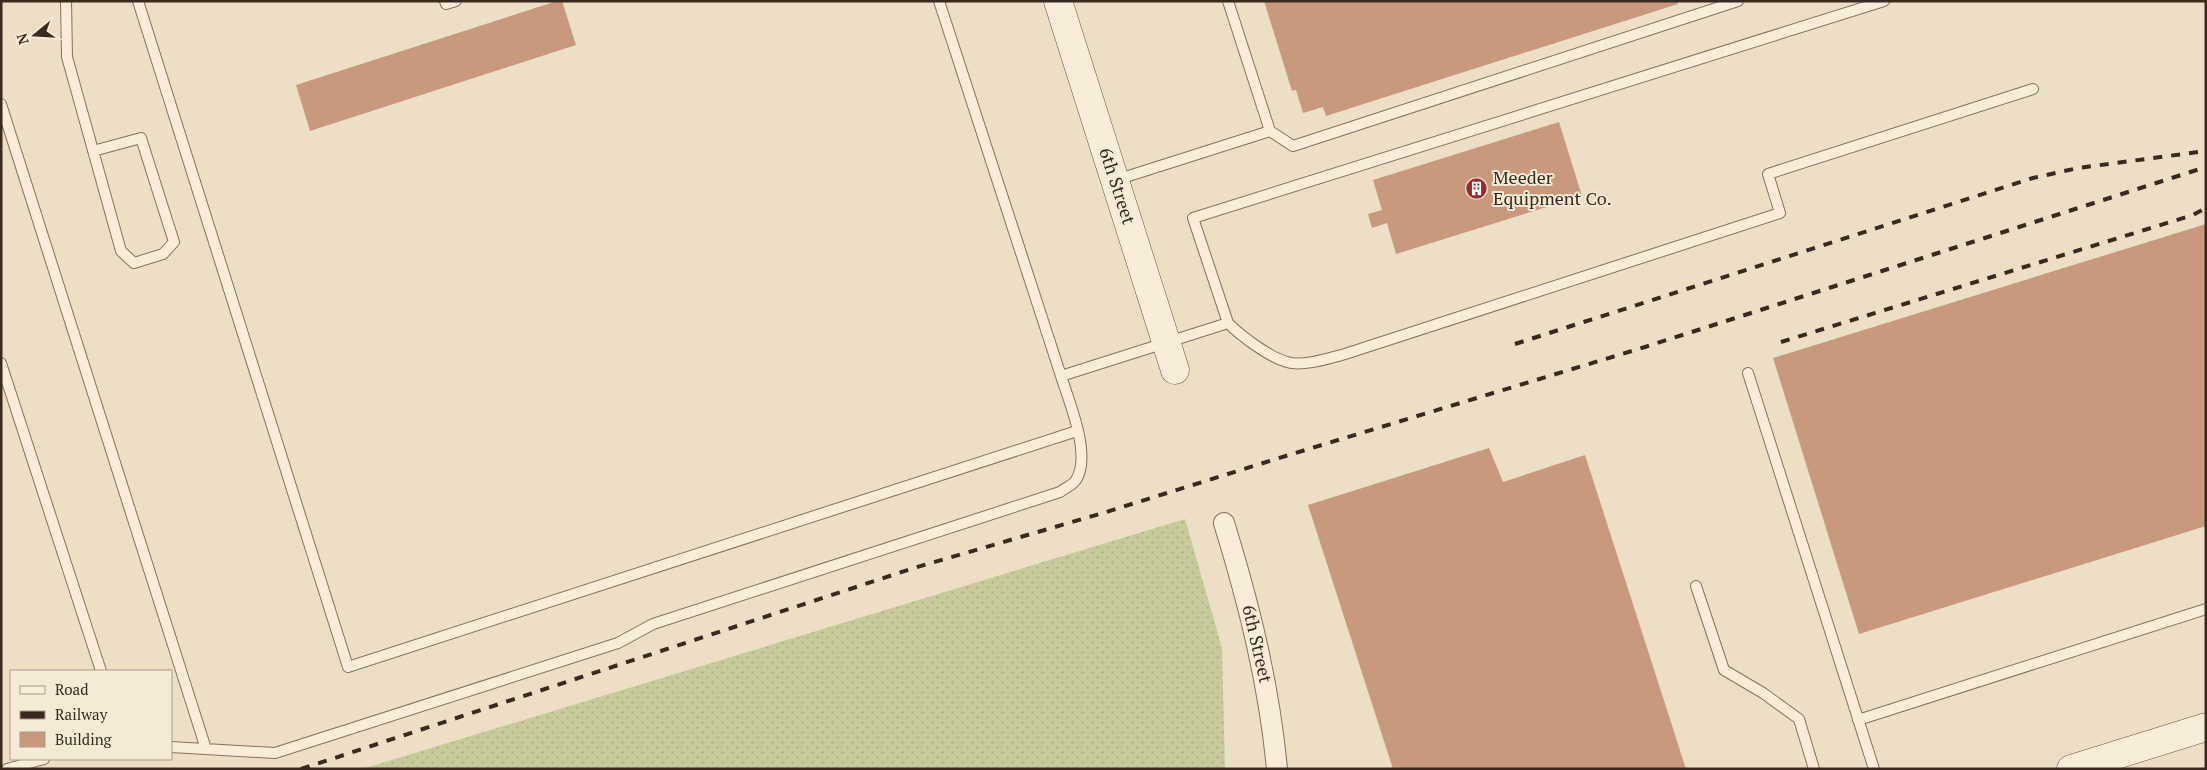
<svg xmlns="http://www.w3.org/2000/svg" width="2207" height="770" font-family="'PT Serif',serif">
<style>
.grass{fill:url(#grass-dots)}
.building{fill:#c9997d}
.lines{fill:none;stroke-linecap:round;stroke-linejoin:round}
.lane-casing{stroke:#87715c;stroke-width:12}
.street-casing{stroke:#87715c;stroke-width:22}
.secondary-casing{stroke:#69523f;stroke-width:29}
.lane{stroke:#f8edd9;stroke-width:10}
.street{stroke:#f8edd9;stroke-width:20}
.secondary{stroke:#f8edd9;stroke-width:28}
.rail{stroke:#382a1f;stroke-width:4;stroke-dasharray:9 9;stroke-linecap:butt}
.labels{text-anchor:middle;stroke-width:4;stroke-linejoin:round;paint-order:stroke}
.poi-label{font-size:18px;fill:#382a1f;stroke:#f4ead5;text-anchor:start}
.street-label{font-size:18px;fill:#382a1f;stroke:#f4ead5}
</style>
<defs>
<pattern id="grass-dots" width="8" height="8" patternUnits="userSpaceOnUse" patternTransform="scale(1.25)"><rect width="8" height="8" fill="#c7ca9a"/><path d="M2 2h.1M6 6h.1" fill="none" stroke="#acae84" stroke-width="1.8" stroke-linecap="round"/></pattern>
</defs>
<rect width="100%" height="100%" fill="#eddfc6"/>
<path class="grass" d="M1185,519L1222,648L1225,769H362Z"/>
<path class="building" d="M557,1H562L576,45L310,131L296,85Z
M1264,1H1678V4L1326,116L1323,107L1303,113L1296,90L1292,91Z
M1559,122L1582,196L1396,254L1387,223L1372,228L1368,214L1382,210L1373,180Z
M2206,224V526L1859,634L1773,358Z
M1489,448L1503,482L1585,455L1686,769H1393L1308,505Z"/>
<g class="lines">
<defs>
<path id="lane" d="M66,1L67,57L121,251L134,263L163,254L174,242L141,138L93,151
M138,1L348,667L1077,431
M445,1L446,4L456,1
M939,1L1061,376
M1228,1L1270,131L1293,146L1738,1
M1,104L206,749
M1116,180L1270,131
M1228,323L1193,218L1884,1
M1,363L101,671
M1748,373L1874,769
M1696,586L1724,670L1763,693L1799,719L1814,769
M1858,720L2206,609
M171,747L275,753L618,643L653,624L1060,492C1065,488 1073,485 1076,480C1092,455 1069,402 1061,376L1228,323C1241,336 1269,357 1287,362C1302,367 1330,358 1345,354L1780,213L1768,174L2033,89
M7,769L44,759"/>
<path id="street" d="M1224,523C1249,604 1269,684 1277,769"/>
<path id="secondary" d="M1058,1L1175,370
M2071,769L2206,727"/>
</defs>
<use href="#lane" class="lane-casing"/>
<use href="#street" class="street-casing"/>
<use href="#secondary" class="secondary-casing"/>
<use href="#lane" class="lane"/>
<use href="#street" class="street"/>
<use href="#secondary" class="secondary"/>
<path class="rail" d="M1781,342L2193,215L2206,208
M1515,344L2033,178L2078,168L2206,151
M301,769L914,568L1103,513L1292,454L1645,347L2206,167"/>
</g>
<defs>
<symbol id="building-disc" viewBox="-11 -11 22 22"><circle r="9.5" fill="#942e34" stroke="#f4ead5"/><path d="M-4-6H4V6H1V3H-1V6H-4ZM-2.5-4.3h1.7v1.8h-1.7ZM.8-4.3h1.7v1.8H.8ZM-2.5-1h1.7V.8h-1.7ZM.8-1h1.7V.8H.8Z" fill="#fff"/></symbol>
</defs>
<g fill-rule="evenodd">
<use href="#building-disc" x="1464" y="176" width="25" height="25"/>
</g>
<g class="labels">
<g class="poi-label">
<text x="1493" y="184">Meeder<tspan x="1493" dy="21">Equipment Co.</tspan></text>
</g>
<g class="street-label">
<text transform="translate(1117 186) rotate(72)" y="6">6th Street</text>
<text transform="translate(1257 644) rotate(77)" y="6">6th Street</text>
</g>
</g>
<rect width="2207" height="770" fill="none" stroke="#382a1f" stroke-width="5"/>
<rect x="10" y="670" width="162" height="90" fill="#f4ead5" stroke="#a99d8c"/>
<rect x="20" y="686" width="25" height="8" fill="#f8edd9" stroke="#a99d8c"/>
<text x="55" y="695" font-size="15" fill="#382a1f">Road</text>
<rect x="20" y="711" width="25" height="8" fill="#382a1f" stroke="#a99d8c"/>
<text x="55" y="720" font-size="15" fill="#382a1f">Railway</text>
<rect x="20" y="732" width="25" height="15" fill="#c9997d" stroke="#a99d8c"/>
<text x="55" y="745" font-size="15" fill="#382a1f">Building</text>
<g transform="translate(35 35) rotate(252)" stroke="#f4ead5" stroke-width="4" paint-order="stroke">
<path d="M0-4L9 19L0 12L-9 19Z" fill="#382a1f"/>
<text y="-8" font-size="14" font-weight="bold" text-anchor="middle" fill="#382a1f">N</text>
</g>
</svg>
